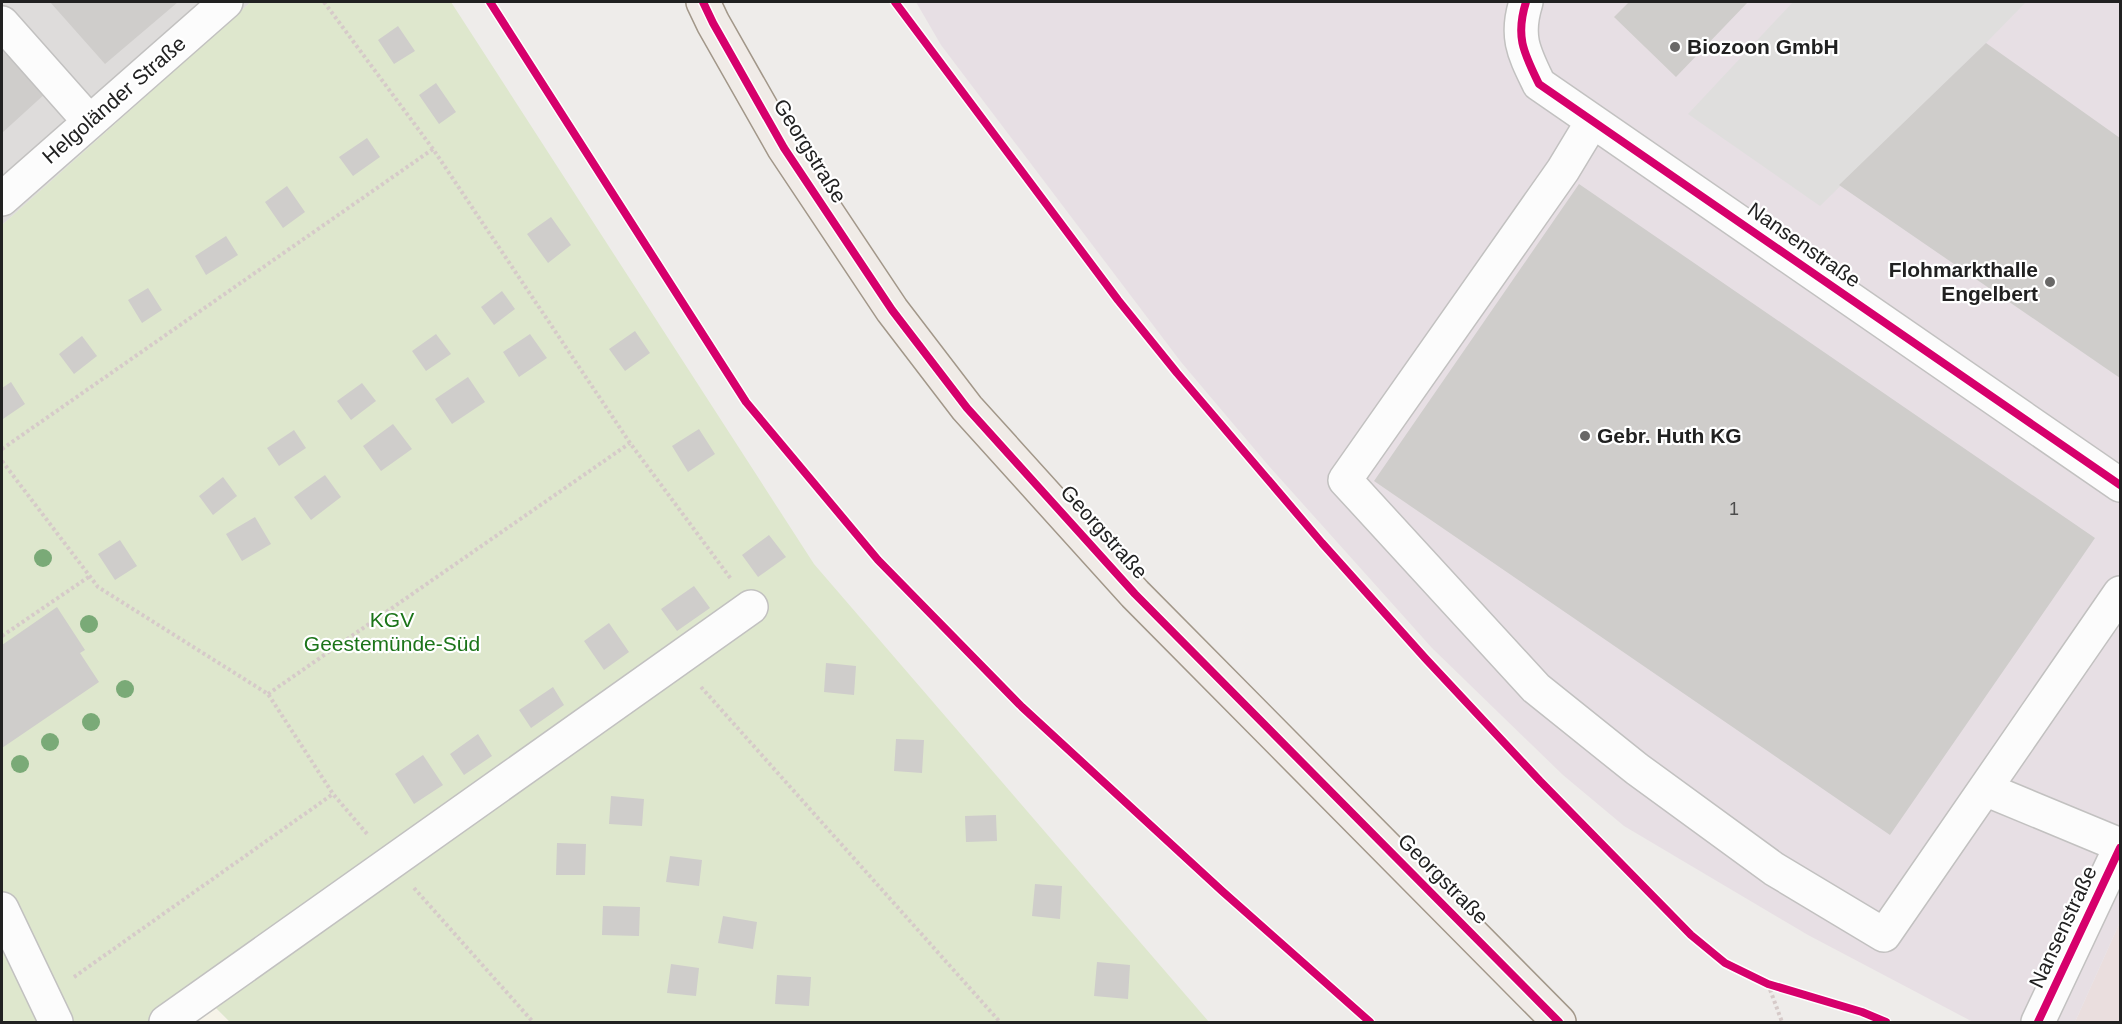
<svg xmlns="http://www.w3.org/2000/svg" width="2122" height="1024" font-family="Helvetica,sans-serif">
<style>
.residential{fill:#dedcdb}
.commercial{fill:#eadede}
.industrial{fill:#e7dfe4}
.education{fill:#f6f3e8}
.grass{fill:#dee7cd}
.parking{fill:#dfdedd}
.building{fill:#cfcdcb}
.lines{fill:none;stroke-linecap:round;stroke-linejoin:round}
.minor-casing{stroke:#c2c1c0;stroke-width:36}
.major-casing{stroke:#a29789;stroke-width:36}
.path{stroke:#d6cac9;stroke-width:4;stroke-dasharray:3 3;stroke-linecap:butt}
.minor{stroke:#fcfcfc;stroke-width:33}
.major{stroke:#f0ebe7;stroke-width:33}
.cycleway-casing{stroke:#fff;stroke-width:11}
.cycleway{stroke:#d6006c;stroke-width:8}
.tree{fill:#7aaa77}
.poi-dot{fill:#696867;stroke:#fff;stroke-width:2}
.labels{text-anchor:middle;stroke-width:4.5;stroke-linejoin:round;paint-order:stroke}
.number-label{font-size:18px;fill:#4c4c4c}
.poi-label{font-size:21px;font-weight:bold;fill:#212121;stroke:#fff;text-anchor:start}
.street-label{font-size:21px;fill:#212121;stroke:#fff}
.park-label{font-size:21px;fill:#1b7419;stroke:#fff}
</style>
<rect width="100%" height="100%" fill="#eeecea"/>
<path class="residential" d="M2,2H251L2,225Z"/>
<path class="commercial" d="M2120,922V1022H2075Z"/>
<path class="industrial" d="M916,2H2120V922L2075,1022H1973L1808,935L1624,826L1563,775L1432,648L1268,465L1181,362L941,45Z"/>
<path class="education" d="M215,1007L230,1022H194Z"/>
<path class="grass" d="M251,2H451L814,564L1209,1022H230L215,1007L194,1022H2V225Z"/>
<path class="parking" d="M1793,2H2026L1986,43L1820,206L1688,114Z"/>
<path class="building" d="M50,2H178L105,64Z
M1629,2H1748L1676,77L1614,17Z
M398,26L415,51L394,64L378,40Z
M2,42L47,92L2,133Z
M1986,43L2120,138V378L1839,185Z
M436,83L456,112L439,124L419,95Z
M367,138L380,157L353,176L339,157Z
M1579,184L2095,538L1890,835L1374,481Z
M287,186L305,212L283,228L265,202Z
M551,217L571,245L548,263L527,234Z
M226,236L238,255L206,275L195,256Z
M148,288L162,310L142,323L128,300Z
M502,291L515,309L494,325L481,307Z
M635,331L650,353L625,371L609,349Z
M436,334L451,354L426,371L412,351Z
M530,334L547,358L519,377L503,352Z
M82,336L97,356L74,374L59,354Z
M468,377L485,402L452,424L435,399Z
M11,382L25,404L3,419L2,388Z
M362,383L376,401L351,420L337,401Z
M393,424L412,449L381,471L363,446Z
M699,429L715,454L688,472L672,446Z
M294,430L306,448L279,466L267,448Z
M325,475L341,497L311,520L294,497Z
M223,477L237,496L213,515L199,496Z
M255,517L271,544L242,561L226,534Z
M769,535L786,557L758,577L742,555Z
M120,540L137,566L115,580L98,554Z
M694,586L710,608L677,631L661,609Z
M57,607L85,650L80,653L99,682L2,748V645Z
M609,623L629,652L604,670L584,641Z
M826,663L856,666L854,695L824,692Z
M553,687L564,705L531,728L519,710Z
M478,734L492,756L464,775L450,754Z
M896,739L924,740L922,773L894,771Z
M423,755L443,785L414,804L395,774Z
M611,796L644,799L642,826L609,824Z
M996,815L997,841L966,842L965,816Z
M557,843L586,844L585,875H556Z
M670,856L702,860L699,886L666,882Z
M1035,884L1062,886L1060,919L1032,916Z
M603,906L640,907L639,936L602,935Z
M723,916L757,922L753,949L718,943Z
M1097,962L1130,965L1128,999L1094,996Z
M671,964L699,968L696,996L667,993Z
M777,975L811,977L809,1006L775,1004Z"/>
<g class="lines">
<defs>
<path id="minor" d="M1526,2C1515,37 1524,53 1539,84L2120,485
M2,23L89,121
M1592,122L1563,170L1345,480L1536,688L1637,769L1774,869L1884,935L2120,593
M2,199L226,2
M1985,789L2120,845
M2,909L56,1022
M166,1022L751,607
M2038,1022L2120,848"/>
<path id="major" d="M703,2L713,23L784,148L892,310L967,408L1135,594L1559,1022"/>
</defs>
<use href="#minor" class="minor-casing"/>
<use href="#major" class="major-casing"/>
<path class="path" d="M324,2L433,149L630,443L731,579
M2,449L433,149
M2,461L98,587L268,694L333,794L368,835
M2,636L90,576
M701,687L1000,1022
M268,694L630,443
M414,888L533,1022
M74,977L333,794
M1768,984L1782,1022"/>
<use href="#minor" class="minor"/>
<use href="#major" class="major"/>
<defs>
<path id="cycleway" d="M490,2L746,402L878,560L1022,707L1222,891L1370,1022
M703,2L713,23L784,148L892,310L967,408L1135,594L1559,1022
M895,2L1118,300L1177,373L1322,543L1425,658L1540,781L1691,935L1725,963L1768,984L1862,1012L1886,1022
M1526,2C1515,37 1524,53 1539,84L2120,485
M2038,1022L2120,848"/>
</defs>
<use href="#cycleway" class="cycleway-casing"/>
<use href="#cycleway" class="cycleway"/>
</g>
<g class="tree">
<circle cx="43" cy="558" r="9"/>
<circle cx="89" cy="624" r="9"/>
<circle cx="125" cy="689" r="9"/>
<circle cx="91" cy="722" r="9"/>
<circle cx="50" cy="742" r="9"/>
<circle cx="20" cy="764" r="9"/>
</g>
<g class="poi-dot">
<circle cx="1675" cy="47" r="6"/>
<circle cx="2050" cy="282" r="6"/>
<circle cx="1585" cy="436" r="6"/>
</g>
<g class="labels">
<g class="number-label">
<text x="1734" y="515">1</text>
</g>
<g class="poi-label">
<text x="1687" y="54">Biozoon GmbH</text>
<text x="2038" y="277" text-anchor="end">Flohmarkthalle<tspan x="2038" dy="24">Engelbert</tspan></text>
<text x="1597" y="443">Gebr. Huth KG</text>
</g>
<g class="street-label">
<text transform="translate(114 100) rotate(-41)" y="7">Helgoländer Straße</text>
<text transform="translate(810 151) rotate(58)" y="7">Georgstraße</text>
<text transform="translate(1804 245) rotate(35)" y="7">Nansenstraße</text>
<text transform="translate(1104 532) rotate(48)" y="7">Georgstraße</text>
<text transform="translate(1443 879) rotate(45)" y="7">Georgstraße</text>
<text transform="translate(2063 927) rotate(-65)" y="7">Nansenstraße</text>
</g>
<g class="park-label">
<text x="392" y="627">KGV<tspan x="392" dy="24">Geestemünde-Süd</tspan></text>
</g>
</g>
<rect width="2122" height="1024" fill="none" stroke="#212121" stroke-width="6"/>
</svg>
